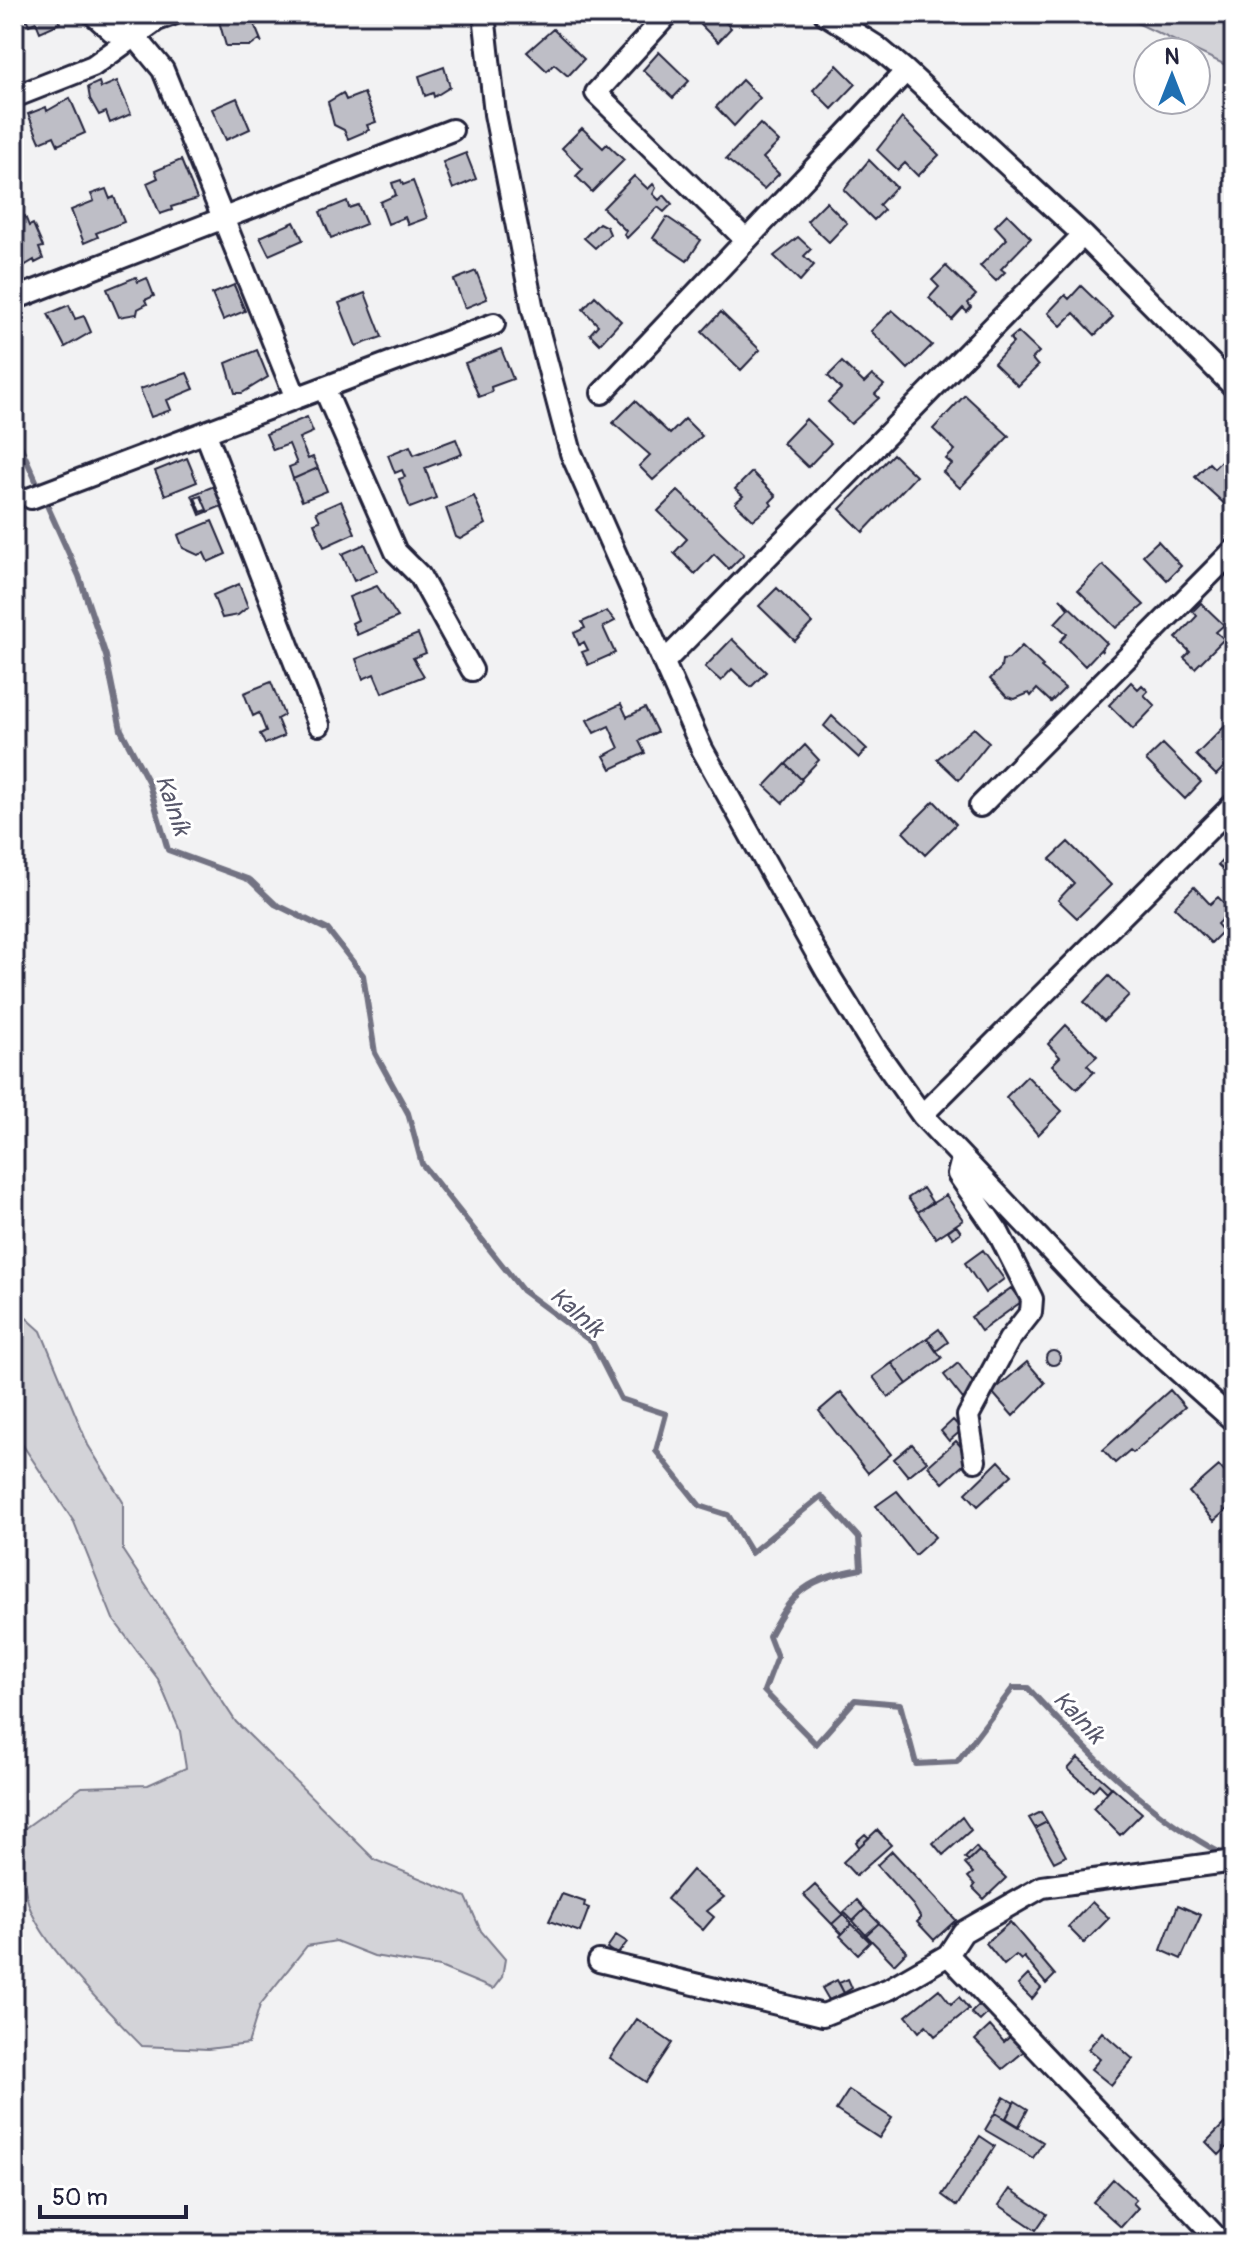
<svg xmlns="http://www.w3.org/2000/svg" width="1248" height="2257" font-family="Pangolin,sans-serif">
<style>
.green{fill:#d3d3d8;stroke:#7a7a8a;stroke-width:2}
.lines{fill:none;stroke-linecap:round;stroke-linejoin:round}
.stream{stroke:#727282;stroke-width:6}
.building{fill:#bebec6;stroke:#22223b;stroke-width:2;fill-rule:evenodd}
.minor-casing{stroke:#22223b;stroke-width:26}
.minor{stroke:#fff;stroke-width:20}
.labels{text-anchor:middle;stroke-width:6;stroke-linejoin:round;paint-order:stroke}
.water-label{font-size:24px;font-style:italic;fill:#58586b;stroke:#fff}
</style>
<rect width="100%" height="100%" fill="#f2f2f3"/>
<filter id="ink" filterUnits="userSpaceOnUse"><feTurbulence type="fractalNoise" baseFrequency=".0125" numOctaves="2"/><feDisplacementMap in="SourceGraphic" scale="16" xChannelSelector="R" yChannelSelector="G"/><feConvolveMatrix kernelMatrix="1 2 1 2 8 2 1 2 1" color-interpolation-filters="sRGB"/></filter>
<g filter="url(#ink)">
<path class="green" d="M1118,14H1234V69Z
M14,1312L21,1313L41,1331L88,1445L123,1502V1551L236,1722L375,1860L466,1897L481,1931L505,1959L502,1977L493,1989L440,1967L374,1956L336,1941L307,1946L260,2005L248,2044L208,2049L142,2046C111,2014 39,1943 28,1902C21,1878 24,1852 25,1828L82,1787L148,1785L186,1768L180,1731L158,1679L113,1619L74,1522L14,1432Z"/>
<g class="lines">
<path class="stream" d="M14,432L79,576L106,656L121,730L148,781L168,850L250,880L275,904L328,930L363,975L375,1053L408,1113L422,1164L522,1290L592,1342L621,1399L666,1414L656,1451L700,1506L728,1515L751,1553L821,1496L859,1538L861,1569C808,1579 794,1589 769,1636L777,1657L764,1691L816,1744L855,1700L900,1704L916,1764L957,1762L1013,1688H1028C1086,1751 1148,1815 1224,1855"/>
</g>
<path class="building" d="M24,14H56L60,23L40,32L36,22L29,25Z
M217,14H250L262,43L259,40L251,46H226Z
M712,14H717L731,28L718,42L701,25Z
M553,29L584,59L568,76L554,64L547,71L527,52Z
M659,52L689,81L673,98L643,70Z
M837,65L856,84L832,109L813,90Z
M444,67L450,87L434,97L433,93L425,96L419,76Z
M742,80L760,98L734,126L716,107Z
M117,81L131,114L110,123L106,112L99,115L90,99L88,87L99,82L101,88Z
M343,93L346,100L364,93L376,122L367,125L369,130L348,139L344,130L334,125L328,102Z
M70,98L85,133L58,145L54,136L40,142L28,114L46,107L47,111Z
M237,98L250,129L226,140L212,109Z
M902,118L939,155L918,176L905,163L898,170L877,150Z
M760,124L779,142L763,158L779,174L764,189L726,159Z
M582,128L603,148L607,144L624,160L592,192L576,176L583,169L562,148Z
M14,149L24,173L14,177Z
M466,153L476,179L453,189L443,162Z
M181,160L197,199L171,207L172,210L160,214L147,183L158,178L155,171Z
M869,160L896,187L879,205L884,210L874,220L844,190Z
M634,176L648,189L653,184L656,188L653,194L659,200L664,195L672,204L664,212L658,207L627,238L624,234L626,231L603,208Z
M401,180L403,185L413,181L427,218L408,225L405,217L388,224L380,202L396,195L392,183Z
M106,189L110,199L114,197L124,222L96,233L98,237L84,243L71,210L94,201L91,194Z
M347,201L349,208L358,205L366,224L331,238L320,212Z
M826,202L847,223L829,242L807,221Z
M1007,214L1031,238L1001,269L1005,272L996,281L980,266L1007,239L995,226Z
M25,216L29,226L33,224L43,247L39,248L43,259L35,263L34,260L14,272V221Z
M667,217L701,240L687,261L653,238Z
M294,222L303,240L269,255L260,237Z
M599,223L607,227L610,234L595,248L584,238Z
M798,237L811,249L804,256L814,265L800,281L774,256Z
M946,266L976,295L968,303L971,307L967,312L963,308L952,320L929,298L939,287L932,280Z
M476,271L487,299L465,308L454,280Z
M136,277L138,282L147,278L154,296L145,300L147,304L138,309L137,314L119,317L107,289Z
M234,285L245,311L223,320L212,294Z
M1081,286L1113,317L1095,335L1074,313L1061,326L1048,313L1065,295L1069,299Z
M365,293L382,337L356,346L339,303Z
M595,296L621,321L600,344L590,334L598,325L583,309Z
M69,305L75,319L84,316L91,332L65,347L48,314Z
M892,310L932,345L908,369L871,331Z
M721,312L760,350L741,370L702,332Z
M1018,332L1039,352L1032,359L1038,366L1018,386L994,363L1013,343L1010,339Z
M501,349L513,379L491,387L492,392L479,397L465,363Z
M257,350L268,377L242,393H235L226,363Z
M842,362L864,383L872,375L884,385L875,394L879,398L851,424L828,402L841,389L828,376Z
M187,373L194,389L167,400L171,410L151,417L140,389Z
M965,395L1009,436L960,488L943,472L952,464L946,459L955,450L933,429Z
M635,401L670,434L685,419L702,436L653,480L639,466L650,455L613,423Z
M307,417L313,432L299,438L308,459L313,457L318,468L293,479L289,467L297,464L289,444L273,450L266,434Z
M806,419L831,443L808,467L783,443Z
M456,439L462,454L425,468L436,498L410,508L399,479L405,477L402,470L395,473L388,455L410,446L414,455Z
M893,454L916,476L863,532L840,509Z
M1225,457L1234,466V501L1228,507L1195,477L1209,463L1214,468Z
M187,458L197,482L165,495L155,471Z
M318,468L327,491L302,501L293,479Z
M752,472L776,496L770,502L772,505L753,520L735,503L743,496L735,489Z
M214,486L222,506L200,515L192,495ZM201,496L207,510L201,512L195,498Z
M678,491L744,554L729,569L714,554L695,574L674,553L687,539L658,511Z
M474,496L486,524L460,539L456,537L446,508Z
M341,501L355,533L324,547L314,523L320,521L316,512Z
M212,521L226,554L208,562L204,553L198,555L183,548L178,535Z
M1158,541L1181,566L1167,580L1143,555Z
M365,544L377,571L354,581L342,554Z
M1103,565L1144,605L1116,628L1078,590Z
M239,584L248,607L238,615L222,618L213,595Z
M377,586L398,617L357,635L352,623L358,620L349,597Z
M777,588L812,623L795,641L759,606Z
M1060,598L1107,643L1101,649L1103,652L1100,650L1085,666L1060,641L1067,634L1055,623L1068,609Z
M1201,603L1224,625L1216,632L1224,639L1195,668L1184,658L1190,652L1176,638L1197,616L1193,611Z
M607,611L615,621L603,627L615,653L588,665L582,652L588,650L584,642L579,645L574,633L585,628L582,622Z
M418,634L426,653L413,658L424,676L382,693L374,674L363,679L356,659Z
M732,639L766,672L751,687L732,669L721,681L705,667Z
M1022,646L1043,666L1041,668L1065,688L1051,702L1037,689L1031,696L1029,693L1015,699L1007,697L990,679L1001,668L1002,660L1009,659Z
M271,682L284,715L277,719L284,736L265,744L260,734L266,731L259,713L253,716L244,693Z
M1131,682L1138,689L1142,685L1148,691L1144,695L1155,706L1133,729L1109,705Z
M621,704L627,717L645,708L657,732L639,741L645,753L611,769L604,756L619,748L609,726L594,733L587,720Z
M832,716L867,749L859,758L824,726Z
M1228,723L1234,728V757L1216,775L1196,755Z
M974,728L989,742L959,780L937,759Z
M1163,744L1201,782L1185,799L1146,760Z
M805,745L819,760L801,779L786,764Z
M786,764L802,780L783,803L765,786Z
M934,801L956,824L925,855L903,832Z
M1068,842L1111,885L1077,918L1058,900L1074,883L1050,859Z
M1234,848V880L1218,865Z
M1194,887L1210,904L1218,897L1231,910L1217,924L1223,931L1211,943L1174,907Z
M1109,976L1129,995L1104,1021L1084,1002Z
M1066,1025L1097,1056L1087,1065L1094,1072L1077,1089L1052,1065L1060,1057L1048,1044Z
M1027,1076L1062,1111L1038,1135L1006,1097Z
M923,1188L932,1202L918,1212L908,1198Z
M946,1195L963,1220L936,1238L918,1212Z
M956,1225L961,1232L953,1238L948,1231Z
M983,1250L1004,1279L985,1293L965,1263Z
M1011,1288L1021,1302L981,1331L971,1317Z
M939,1329L948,1342L936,1351L927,1338Z
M927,1338L942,1358L907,1384L892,1363Z
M1046 1358a7 7 0 1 1 14 0a7 7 0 1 1-14 0Z
M1027,1362L1045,1383L1013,1416L992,1392Z
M892,1363L907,1384L888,1397L873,1377Z
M958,1363L977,1388L963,1399L944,1375Z
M1170,1390L1185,1407L1133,1453L1130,1450L1115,1463L1103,1450Z
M841,1392L891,1454L868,1473L819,1411Z
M953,1420L962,1430L949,1441L941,1431Z
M956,1441L971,1458L943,1483L928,1466Z
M912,1444L927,1461L908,1476L894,1459Z
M999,1461L1012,1475L978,1506L966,1493Z
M1219,1466L1234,1482V1503L1214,1521L1189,1492Z
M897,1491L935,1537L915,1555L876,1506Z
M1078,1758L1111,1787L1107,1792L1099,1784L1093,1791L1068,1769Z
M1112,1787L1142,1813L1120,1835L1093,1808Z
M1041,1812L1047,1822L1035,1828L1029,1818Z
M962,1817L971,1830L943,1855L933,1843Z
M1047,1822L1066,1856L1054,1862L1035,1828Z
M877,1830L891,1845L856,1876L843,1862Z
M865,1834L869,1838L859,1847L856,1842Z
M976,1847L979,1851L969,1861L965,1858Z
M892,1851L956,1920L934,1940L917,1922L921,1918L913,1905L877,1865Z
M979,1851L1006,1878L984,1899L973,1888L975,1885L968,1877L973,1873L965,1864Z
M692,1870L724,1897L707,1911L714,1917L703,1930L667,1899Z
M815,1885L843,1914L832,1924L804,1895Z
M562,1894L585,1902L584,1906L589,1908L580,1932L549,1921Z
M857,1900L865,1909L853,1921L844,1912Z
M1092,1902L1109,1918L1084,1943L1068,1927Z
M1178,1905L1201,1915L1181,1959L1161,1950Z
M1233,1906L1234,1907V1944L1224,1939L1230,1928L1223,1924L1225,1914Z
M865,1909L879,1923L866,1935L853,1921Z
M843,1914L852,1924L842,1934L832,1924Z
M1010,1922L1055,1975L1046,1984L1024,1957L1021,1960L1016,1955L1004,1965L986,1943Z
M879,1923L907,1951L894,1964L866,1935Z
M852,1924L870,1942L858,1954L840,1936Z
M616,1935L627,1942L617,1955L607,1948Z
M1028,1975L1041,1988L1032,1999L1018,1985Z
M848,1979L852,1988L844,1993L839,1983Z
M837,1980L844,1993L829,2000L822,1988Z
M939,1989L951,2004L959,1997L969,2009L935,2036L926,2025L919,2032L906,2016Z
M981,2003L990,2011L980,2021L971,2013Z
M637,2019L672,2043L646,2082L610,2058Z
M990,2026L1004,2042L1015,2032L1028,2048L1003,2069L975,2040Z
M1102,2032L1133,2059L1111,2085L1091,2069L1100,2059L1088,2049Z
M849,2090L892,2118L879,2138L836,2110Z
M1004,2097L1014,2103L1006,2119L995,2113Z
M1015,2101L1028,2109L1019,2126L1006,2118Z
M995,2113L1043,2142L1033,2158L985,2130Z
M1234,2114V2140L1219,2155L1206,2142Z
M980,2136L995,2146L957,2206L942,2195Z
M1113,2179L1136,2200L1133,2203L1138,2208L1121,2227L1093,2202Z
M1010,2189L1047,2214L1036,2230L999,2205Z"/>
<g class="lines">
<defs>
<path id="minor" d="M93,14L112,31L134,35L163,70L296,398L494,324
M484,14L495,114L533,310L571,453L702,749L827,972L875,1049L922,1115L1090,1292L1234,1421
M668,14L596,93L744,238
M825,14L876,46L906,71L1083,235L1234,387
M14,97L93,66L157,20L173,14
M14,299L452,130
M324,388L396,552L420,576L472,670
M602,393L906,71
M206,434L319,725
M31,498L296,398
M664,662L1083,235
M980,806L1234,550
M922,1115L1234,804
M962,1159L958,1174L998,1232L1032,1299L1031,1312L1009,1340L968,1416L975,1461
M948,1955L1222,2243
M599,1961L823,2015L889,1989L948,1955L963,1932L1042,1887L1234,1861"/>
</defs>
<use href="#minor" class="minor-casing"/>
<use href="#minor" class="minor"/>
</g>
</g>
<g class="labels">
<g class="water-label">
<text transform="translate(173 805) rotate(71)" y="8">Kalník</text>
<text transform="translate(577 1312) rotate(41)" y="8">Kalník</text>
<text transform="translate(1079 1717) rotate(47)" y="8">Kalník</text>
</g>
</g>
<rect width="1248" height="2257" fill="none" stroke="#fff" stroke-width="48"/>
<rect x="24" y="24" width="1200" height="2209" fill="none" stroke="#22223b" stroke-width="3" filter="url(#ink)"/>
<g transform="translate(1172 76)"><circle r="38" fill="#ffffff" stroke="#a7a7b1" stroke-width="2"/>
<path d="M0-6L14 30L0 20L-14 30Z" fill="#1f6fb2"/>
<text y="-12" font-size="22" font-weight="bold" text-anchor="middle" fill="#22223b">N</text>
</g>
<path d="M40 2205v12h146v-12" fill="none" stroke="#22223b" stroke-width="4"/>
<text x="52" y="2205" font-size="24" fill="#22223b" stroke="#ffffff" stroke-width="6" paint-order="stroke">50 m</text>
</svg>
